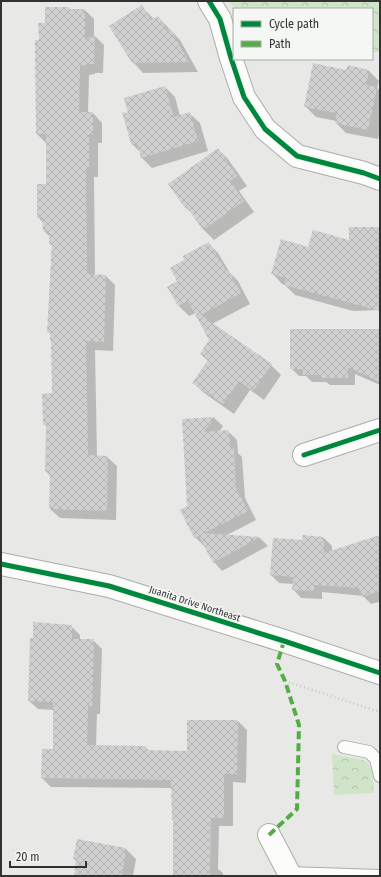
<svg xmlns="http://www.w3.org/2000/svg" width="381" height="877" font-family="'Fira Sans Condensed',sans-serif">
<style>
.forest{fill:url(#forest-crowns)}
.shadow{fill:#0003}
.building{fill:url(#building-cross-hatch)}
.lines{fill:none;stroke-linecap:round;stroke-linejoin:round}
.service-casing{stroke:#acacab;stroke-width:14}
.minor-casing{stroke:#acacab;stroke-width:24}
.secondary-casing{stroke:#acacab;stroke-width:24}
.path{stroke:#c7c8c7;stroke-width:2.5;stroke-dasharray:1 3;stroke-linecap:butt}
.service{stroke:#fcfcfb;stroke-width:12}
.minor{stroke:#fcfcfb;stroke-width:22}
.secondary{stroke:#fcfcfb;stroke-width:22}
.quiet{stroke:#54ac45;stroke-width:4;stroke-dasharray:8 4;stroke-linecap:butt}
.cycleway-casing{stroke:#f5f7f4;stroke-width:8}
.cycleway{stroke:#00873e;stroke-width:5}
.labels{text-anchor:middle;stroke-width:3.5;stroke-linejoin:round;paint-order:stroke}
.street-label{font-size:10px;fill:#323331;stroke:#f5f7f4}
</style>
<defs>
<pattern id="forest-crowns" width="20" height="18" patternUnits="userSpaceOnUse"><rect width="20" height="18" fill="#d0e4c7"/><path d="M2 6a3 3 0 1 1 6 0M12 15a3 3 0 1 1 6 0" fill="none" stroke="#b3c4ab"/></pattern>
<pattern id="building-cross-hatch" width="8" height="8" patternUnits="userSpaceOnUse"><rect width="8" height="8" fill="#cfd0cf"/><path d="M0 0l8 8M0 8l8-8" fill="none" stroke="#b2b3b2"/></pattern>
</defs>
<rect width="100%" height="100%" fill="#e8e9e7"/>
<path class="forest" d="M228,1H380V52H372V9H236Z
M332,754L363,760C374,765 373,781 374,793L334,795Z"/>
<path class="shadow" d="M142,7L152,17L154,20L158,17L180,40L198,72L143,73L133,62Z
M69,8L71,10H85L94,19V35L104,45L103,73H95V74L89,75L88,113H93L102,123V143H98V177H94L95,275L106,276L115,285L113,351L95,350L97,456L107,457L117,466L116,520L60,518L50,509L51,477L46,471L47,427L44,424L53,394L52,341L51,334L48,332L52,246L50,244V237L44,231L43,223L38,217L46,185V143L37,134L40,41L46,23Z
M369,71L379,81L377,88L380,91V130L378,139L346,133L336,123V121L316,117L305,106L347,72Z
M165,87L175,97L180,116L189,113L200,123L208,151L152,168L142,158L140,152L132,144L129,114Z
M218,149L228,159L247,186L239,191L254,212L214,240L204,230L194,215L185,207Z
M378,228L380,230V310L353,311L295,295L285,285L282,284L272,273L309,248L350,241Z
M208,243L218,253L230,273L238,281L250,304L212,324L271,365L281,375L264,400L250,390L234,414L204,393L194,383L208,361L201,354L211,340L196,313L189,316L179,306L169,287L178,282L186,260Z
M380,330V385L355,374V385H330L326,382H312L306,376H299L291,368Z
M214,418L223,426L219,432L228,431L237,440L238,453L242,457L245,498L256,520L225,536L260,538L268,546L222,571L214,562L205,546H204L195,537L188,507L183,420Z
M304,536L324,538L332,546V551L380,536V604L379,602L371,604L363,596L322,592V599L301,598L293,589V584L279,583L271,575L303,541Z
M71,626L80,635V640H93L102,649L100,714H97L96,746L145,747L150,751L188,752V721H238L247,730L246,783L233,782V826H219L218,869L223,873V875L227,876H174V822L173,820L172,788L51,787L42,778L54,750V710L38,709L29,701Z
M78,841L126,849L136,859L133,876H75L77,861L74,859Z"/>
<path class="building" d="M142,5L151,20L158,16L167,30L170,29L189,62L132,63L109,26Z
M45,7H69L70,9H85V40L95,34L94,64H86V65L80,66L79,112H93V134H89V168H86L87,274L106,275L104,342L86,341L88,455L108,456L107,511L49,509L50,472H45L46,425H43L42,394L52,393L51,340H50V332H47L52,244L49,245V231H43L42,218H37V184H46V134H36L35,40H39L38,23H45Z
M313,63L346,70L348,65L369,70L366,85L377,87L368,130L335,123L337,113L304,107Z
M165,86L174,117L190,112L198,141L141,158L137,143L131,144L122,112L128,113L124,98Z
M218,148L237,176L230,181L244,201L203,230L186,206L185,208L168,184Z
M349,227H379V244H380V311L284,285L286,278L271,274L281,239L308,247L313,230L349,240Z
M209,242L226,271L228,270L241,293L201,315L272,364L253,391L239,381L223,404L192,383L208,360L200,354L209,340L188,301L178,306L167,287L177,281L170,268L184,260L183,256Z
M290,329H380V382L348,367V378H321L322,375H303V369H290Z
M215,417L204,432L229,430L230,448L234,447L236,488L248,511L204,533L260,537L213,563L199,536L194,538L180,510L187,506L182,419Z
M303,535L324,537V553L380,535V591L362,597L359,588L314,585V591L292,590L293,577L270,575L273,538L302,540Z
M33,622L72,625V639H94L92,706H88L87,745L146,746V750L187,751V720H238L237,774H224V818H211L210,876H173V820H172L171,780L41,778L42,749H53V702L28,701L30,638H33Z
M77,839L126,848L122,876H74L76,859H73Z"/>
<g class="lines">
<defs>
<path id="service" d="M344,747L369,752L376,759L380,776
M289,873L380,876"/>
<path id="minor" d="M209,1L220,19L231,58L244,97L265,129L297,156L364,173L380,179
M304,455L380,430
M269,835L289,873V876"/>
<path id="secondary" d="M1,564L109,586L284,641L380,673"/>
</defs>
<use href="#service" class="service-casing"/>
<use href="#minor" class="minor-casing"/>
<use href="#secondary" class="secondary-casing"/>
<path class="path" d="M285,681L380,712"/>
<use href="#service" class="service"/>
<use href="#minor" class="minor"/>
<use href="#secondary" class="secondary"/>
<path class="quiet" d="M269,835L297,809L299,725L285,681L277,664L284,641"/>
<defs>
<path id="cycleway" d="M209,1L220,19L231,58L244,97L265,129L297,156L364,173L380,179
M304,455L380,430
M1,564L109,586L284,641L380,673"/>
</defs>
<use href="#cycleway" class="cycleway-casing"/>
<use href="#cycleway" class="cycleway"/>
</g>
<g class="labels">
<g class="street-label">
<text transform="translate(195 603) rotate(18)" y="4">Juanita Drive Northeast</text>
</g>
</g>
<rect width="381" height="877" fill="none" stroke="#323331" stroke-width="4"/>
<rect x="233" y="8" width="140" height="52" fill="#f5f7f4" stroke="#a7a9a6"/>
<rect x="241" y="21" width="20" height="6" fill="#00873e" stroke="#a7a9a6"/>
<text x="269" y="28" font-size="12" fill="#323331">Cycle path</text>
<rect x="241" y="41" width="20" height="6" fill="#54ac45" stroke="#a7a9a6"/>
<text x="269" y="48" font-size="12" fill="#323331">Path</text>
<path d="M10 861v6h76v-6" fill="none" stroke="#323331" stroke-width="2"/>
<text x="16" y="861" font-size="12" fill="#323331" stroke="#f5f7f4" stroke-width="3" paint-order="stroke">20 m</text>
</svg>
